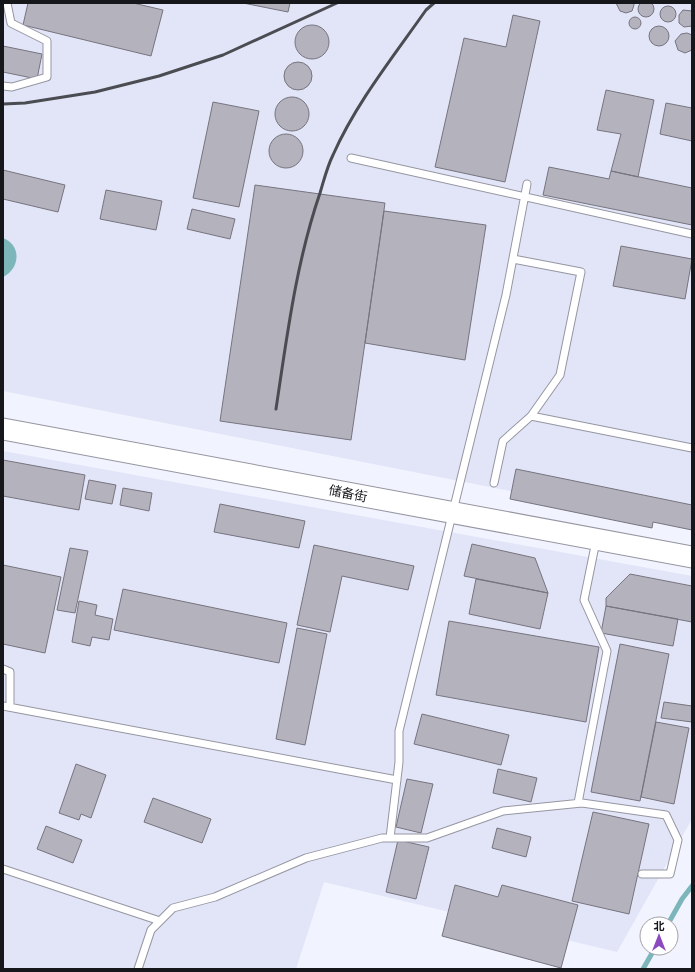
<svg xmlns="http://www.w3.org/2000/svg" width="695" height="972" font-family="Ubuntu,'Noto Sans SC',sans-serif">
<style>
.built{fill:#e2e5f8}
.water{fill:#7cb6bb}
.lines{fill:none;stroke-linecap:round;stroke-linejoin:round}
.stream{stroke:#7cb6bb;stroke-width:5}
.building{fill:#b4b2bd;stroke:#76747f}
.lane-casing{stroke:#9596a1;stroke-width:9}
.secondary-casing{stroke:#9596a1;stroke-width:23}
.lane{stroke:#fff;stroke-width:7}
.secondary{stroke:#fff;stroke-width:21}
.rail{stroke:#4b4c52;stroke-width:3}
.labels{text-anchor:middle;stroke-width:4;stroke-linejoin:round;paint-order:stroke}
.street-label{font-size:13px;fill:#16171b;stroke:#fff}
</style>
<rect width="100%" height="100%" fill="#f1f3ff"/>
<path class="built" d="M3,3H692V527L3,391Z
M3,451L692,576V819L617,952L324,882L296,969H3Z"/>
<path class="water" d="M3,238C22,245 20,269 3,277Z"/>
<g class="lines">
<path class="stream" d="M668,924L682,899L692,886
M643,969L655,948"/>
</g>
<path class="building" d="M638 9a8 8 0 1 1 16 0a8 8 0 1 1-16 0Z
M28,3H133L163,10L151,56L23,25Z
M243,3H290L288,12Z
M616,3H634V5L632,11L626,13L620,11Z
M660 14a8 8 0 1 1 16 0a8 8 0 1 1-16 0Z
M683,10L692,11V26L684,27L679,23V15Z
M513,15L540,21L505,182L435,167L464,38L506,47Z
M629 23a6 6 0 1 1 12 0a6 6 0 1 1-12 0Z
M295 42a17 17 0 1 1 34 0a17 17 0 1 1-34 0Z
M649 36a10 10 0 1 1 20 0a10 10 0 1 1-20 0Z
M687,33L692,35V50L685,53L678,50L675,41L681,34Z
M3,46L42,54L37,79L3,72Z
M284 76a14 14 0 1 1 28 0a14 14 0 1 1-28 0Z
M606,90L654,100L638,177L611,171L621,134L597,130Z
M275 114a17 17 0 1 1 34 0a17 17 0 1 1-34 0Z
M213,102L259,111L239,207L193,198Z
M666,103L692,108V141L660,134Z
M269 151a17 17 0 1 1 34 0a17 17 0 1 1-34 0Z
M549,167L609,179L611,171L692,188V225L543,195Z
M3,170L65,185L58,212L3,199Z
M255,185L385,203L351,440L220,421Z
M106,190L162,201L156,230L100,219Z
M192,209L235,219L230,239L187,229Z
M384,211L486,225L465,360L365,343Z
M621,246L692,259L685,299L613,286Z
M3,460L85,475L79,510L3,496Z
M516,469L692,505V530L653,522L652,528L510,499Z
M89,480L116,485L112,504L85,499Z
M123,488L152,493L149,511L120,505Z
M220,504L305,521L299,548L214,532Z
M472,544L535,558L548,593L464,576Z
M314,545L414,566L408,590L342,576L330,632L297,625Z
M70,548L88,551L75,613L57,610Z
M3,565L61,577L45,653L3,644Z
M630,574L692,586V622L606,606V598Z
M476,579L548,593L540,629L469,614Z
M123,589L287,623L279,663L114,630Z
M79,601L97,605L95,615L113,619L109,640L92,637L90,646L72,642Z
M606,606L678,619L673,646L601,633Z
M449,621L599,647L586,722L436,695Z
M297,628L327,634L305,745L276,739Z
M620,644L669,654L640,801L591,792Z
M664,702L692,706V722L661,718Z
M422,714L509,735L501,765L414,744Z
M656,722L689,728L674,804L641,797Z
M76,764L106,775L91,818L81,814L79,820L59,813Z
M498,769L537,778L531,802L493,793Z
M407,779L433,784L421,833L396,827Z
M153,798L211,819L202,843L144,822Z
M593,812L649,824L629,914L572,901Z
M46,826L82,840L73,863L37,849Z
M497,828L531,837L526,857L492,848Z
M398,840L429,847L416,899L386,892Z
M455,885L498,897L502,885L578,905L561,968L442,936Z"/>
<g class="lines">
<defs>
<path id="lane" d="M3,86L12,87L47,77V41L11,23L7,3
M351,158L692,234
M513,259L581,272L560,375L531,416
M494,483L503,441L531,416L692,448
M3,669L10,672V707
M3,706L397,780
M578,803L607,651L584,600L596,541
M390,838L399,762V731L506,295L527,184
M3,869L160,921
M138,969L151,930L173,908L215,897L306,858L382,838H427L503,811L582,803L666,815L678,840L670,874H642"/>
<path id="secondary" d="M3,429L692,557"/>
</defs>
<use href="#lane" class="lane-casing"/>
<use href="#secondary" class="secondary-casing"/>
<use href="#lane" class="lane"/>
<use href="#secondary" class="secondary"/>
<path class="rail" d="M3,104L25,103L95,92L159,76L223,55L337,3
M276,409C287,336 296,263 320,193C324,180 327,167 333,155C356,103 393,57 426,10L434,3"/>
</g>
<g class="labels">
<g class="street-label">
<text transform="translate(348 493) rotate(11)" y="5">储备街</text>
</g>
</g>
<rect width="695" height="972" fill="none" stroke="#16171b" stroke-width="8"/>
<g transform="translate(659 936)"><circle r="19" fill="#ffffff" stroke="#a2a2a4"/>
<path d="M0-3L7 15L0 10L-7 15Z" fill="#8c4abf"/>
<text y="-6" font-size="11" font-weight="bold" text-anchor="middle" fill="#16171b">北</text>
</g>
</svg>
